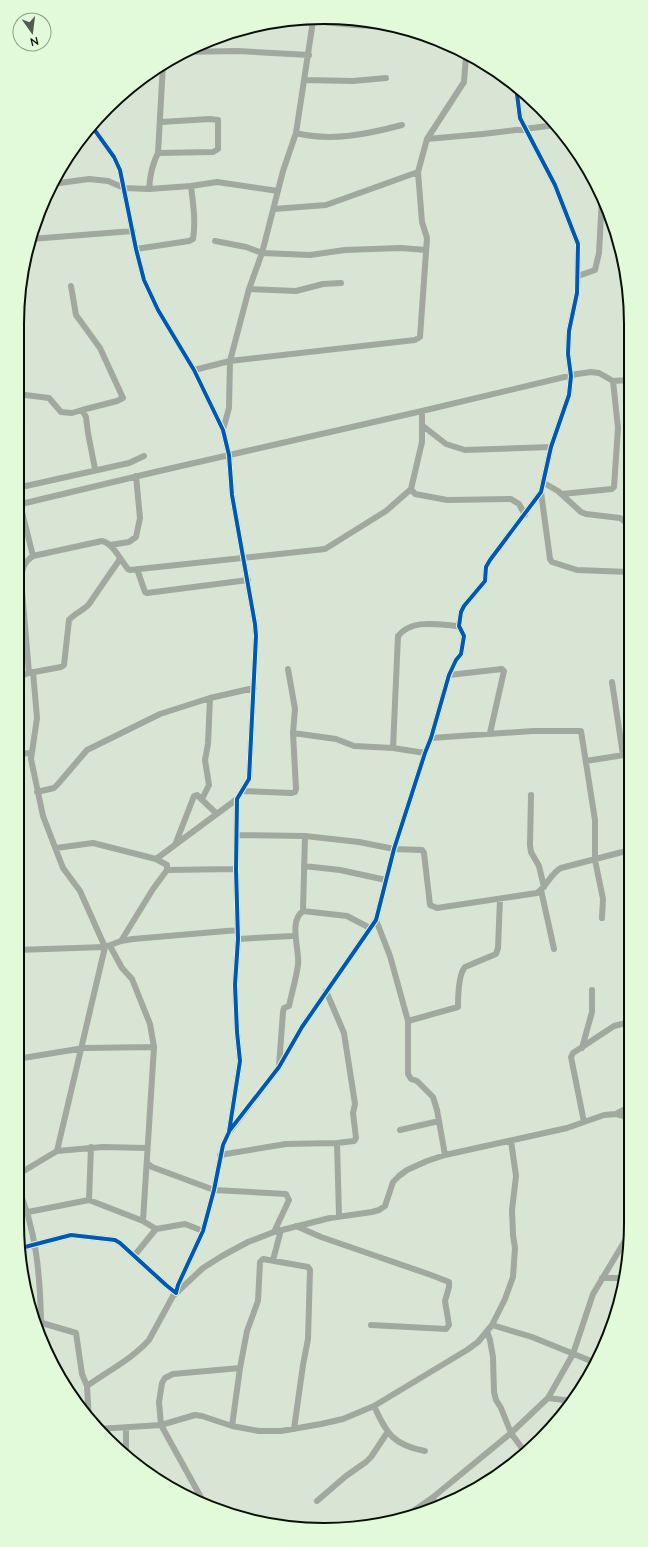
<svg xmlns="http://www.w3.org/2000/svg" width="648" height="1547" font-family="Mulish,sans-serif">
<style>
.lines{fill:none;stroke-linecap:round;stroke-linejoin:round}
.minor{stroke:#a1a89f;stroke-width:6}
.cycleway-casing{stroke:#e2fad9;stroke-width:6}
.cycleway{stroke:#0057b8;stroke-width:4}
.rim{fill:none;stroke:#081006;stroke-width:2}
</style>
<rect width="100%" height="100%" fill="#d8e5d4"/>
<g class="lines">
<path class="minor" d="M287,21L306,23L313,21L354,25L372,26L379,23
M182,52L237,51L309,55
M305,80L353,81L386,78
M161,122L210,119L218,120V149L213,152L158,153L163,64
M296,133C331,142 368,134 402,125
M427,139L483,134L556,125
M52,184L89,179L108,181L124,188L149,189L191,186L217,182L278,191
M149,189C150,176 152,164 158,153
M274,209L326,205L418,172
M31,239L133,231
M215,241L246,247L262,253L310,255L345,250L401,248L426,250
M136,249L189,241L193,239C196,222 193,203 191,186
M578,276L595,270L599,253L602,197
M71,286L76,315L100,348L123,398L117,401L82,410
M249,289L296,291L323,284L341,283
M22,292L23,294
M194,370L230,361L415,340L420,337L427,238L422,222L418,172L427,139L464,82L466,56
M17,394L49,398L61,412L72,413L82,410L86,417L88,433L95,469
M423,426L446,444L465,450L551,447
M223,430L229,408L230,361L249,289L262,253L283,171L296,133L313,21
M544,483L558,491L581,512L586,514L620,518L629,525
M17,488L129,463L144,456
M411,489L415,494L447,500L511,499L519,504L525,515
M541,492L550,559L552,562L577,570L629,572
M562,494L612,489L614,487L618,428L613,381
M20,504L33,556
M17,505L155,472L422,411L577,374L591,372L599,373L613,381L629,380
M110,545L129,542L136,537L140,518L136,476
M137,569L145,592L147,593L248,580
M629,585L626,604L629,615
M33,672L37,718L31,759L43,816L63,868L80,891L105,947L57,1151
M29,673L21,579C22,569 24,562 33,556L102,541C113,543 121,561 128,569L130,570L325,549L386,511L411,489L422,442V411
M449,675L502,669L504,671L490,733
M17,677L29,673L61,667L64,665L69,620C75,613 83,611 89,604L120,559
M612,682L623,755
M293,733L336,739L354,746L393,748L425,753
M431,738L533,731H581L595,820V860L603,899L602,918
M393,748L398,636C413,618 438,625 459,626
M17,754L31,753
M586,761L630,754
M242,791L292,793L295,792L296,789L293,733L295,709L288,669
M37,792L54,788L58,784L87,750L160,714L210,698L254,688
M531,795L530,845L531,852L539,866L544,887
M202,799L209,785L205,760L208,744L210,698
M237,835L305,836L359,842L394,849L422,850L424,853L430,905L437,908L537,893C547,886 551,873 561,868L630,850
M175,845L194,796L197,795L217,814
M56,848L93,843L156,859L167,865V870L153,889L121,941
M156,859L237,799
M304,866L340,870L386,880
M167,870L236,869
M541,890L554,949
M303,911L305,836
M376,920L390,956L408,1021V1074L411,1079L417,1081L433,1097L437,1110L445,1155
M238,939L292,936L295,935
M110,946L122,968L132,979L150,1024L154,1047L143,1221
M17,950L105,947L121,941L133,939L238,930
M408,1021L458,1007C458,997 458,975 465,967L496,954L498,948L500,899
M582,1048L592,1012V990
M17,1059L84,1048L154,1047
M279,1066L283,1012L284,1008L289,1006C292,992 296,979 298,965C300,950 288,922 303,911L347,916L370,928
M616,1114L631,1106
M584,1122L571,1057L573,1053L614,1026L630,1022
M400,1130L439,1121
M230,1131L279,1067L302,1027L376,920L394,849L425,753L431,738L449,675L456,660L461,654L464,636L459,626L461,612L464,606L485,581L486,567L490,560L541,492L551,447L569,395L571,376L568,354L569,331L577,293L578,244L555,185L520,118L516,86
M337,1143L339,1216
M220,1155L286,1144L337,1143L354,1141L356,1138L353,1113L355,1104L344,1033L326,991
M148,1164L152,1167L214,1190L286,1194L289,1200L274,1232
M17,1175L57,1151L103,1147L147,1148
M17,1186C36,1228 40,1274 41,1320L42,1323L76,1333L82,1374L87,1386
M89,1200L91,1147
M28,1212L89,1200L143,1221L156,1229
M296,1226L321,1237L431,1275L449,1282V1287L445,1301L449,1325L446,1329L371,1325
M21,1248L71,1235L115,1240L120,1243L166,1285L176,1293L178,1285L203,1231L214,1190L223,1145L229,1132L240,1061L237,1032L235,985L238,939L236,869L237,799L249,779L256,636L255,624L232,495L229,455L223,430L194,370L158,310L144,280L136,249L120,170L114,157L91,125
M134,1256L156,1229L185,1224L203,1231
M273,1260L281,1230
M602,1278H622
M33,1322L42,1323
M492,1325L532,1337L596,1363
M487,1331L490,1340L493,1357L494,1392L496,1400L501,1408L511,1433L524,1451
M548,1398L572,1401
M374,1406C387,1434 393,1445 425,1451
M89,1420L87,1386C108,1371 132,1359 149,1340L173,1296L203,1268L222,1256L248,1242L274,1232L330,1218L372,1212L379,1210L385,1206L393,1182L399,1176L407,1170L427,1161L445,1155L567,1128L604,1115L616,1114L631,1118
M232,1426L240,1368L247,1331L258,1301L260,1262L263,1259L308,1267L310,1270L308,1339L303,1365L294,1429
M98,1429L161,1425L195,1415L202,1416L232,1426L259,1431H281L321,1424L343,1419L374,1406L467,1350L478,1342L492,1325L505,1299L513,1277L515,1248L513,1235L512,1210L516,1176L511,1141
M126,1452V1428
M432,1498L439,1507
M203,1501L161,1425L159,1402L162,1383L165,1378L173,1374L240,1368
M317,1501L346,1476L366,1462L371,1457L387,1433
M402,1519L432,1498L511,1433L548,1398L573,1354L593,1294L629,1234"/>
<defs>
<path id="cycleway" d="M230,1130L279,1067L302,1027L376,920L394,849L425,753L431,738L449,675L456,660L461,654L464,636L459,626L461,612L464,606L485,581L486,567L490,560L541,492L551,447L569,395L571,376L568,354L569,331L577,293L578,244L555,185L520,118L516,86
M21,1248L71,1235L115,1240L120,1243L166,1285L176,1293L178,1285L203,1231L214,1190L223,1145L229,1132L240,1061L237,1032L235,985L238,939L236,869L237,799L249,779L256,636L255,624L232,495L229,455L223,430L194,370L158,310L144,280L136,249L120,170L114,157L91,125"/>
</defs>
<use href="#cycleway" class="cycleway-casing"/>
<use href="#cycleway" class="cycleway"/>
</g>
<path d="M0 0H648V1547H0ZM324 24H324A300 300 0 0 1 624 324V1223A300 300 0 0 1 324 1523H324A300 300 0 0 1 24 1223V324A300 300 0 0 1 324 24Z" fill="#e2fad9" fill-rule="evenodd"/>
<path class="rim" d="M324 24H324A300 300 0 0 1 624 324V1223A300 300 0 0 1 324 1523H324A300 300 0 0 1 24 1223V324A300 300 0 0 1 324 24Z"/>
<g transform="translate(32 32) rotate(166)"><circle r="19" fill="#e2fad9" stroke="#8b9c85"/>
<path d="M0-3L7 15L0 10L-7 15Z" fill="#515b4e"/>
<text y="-6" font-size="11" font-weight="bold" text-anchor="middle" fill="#081006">N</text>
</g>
</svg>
